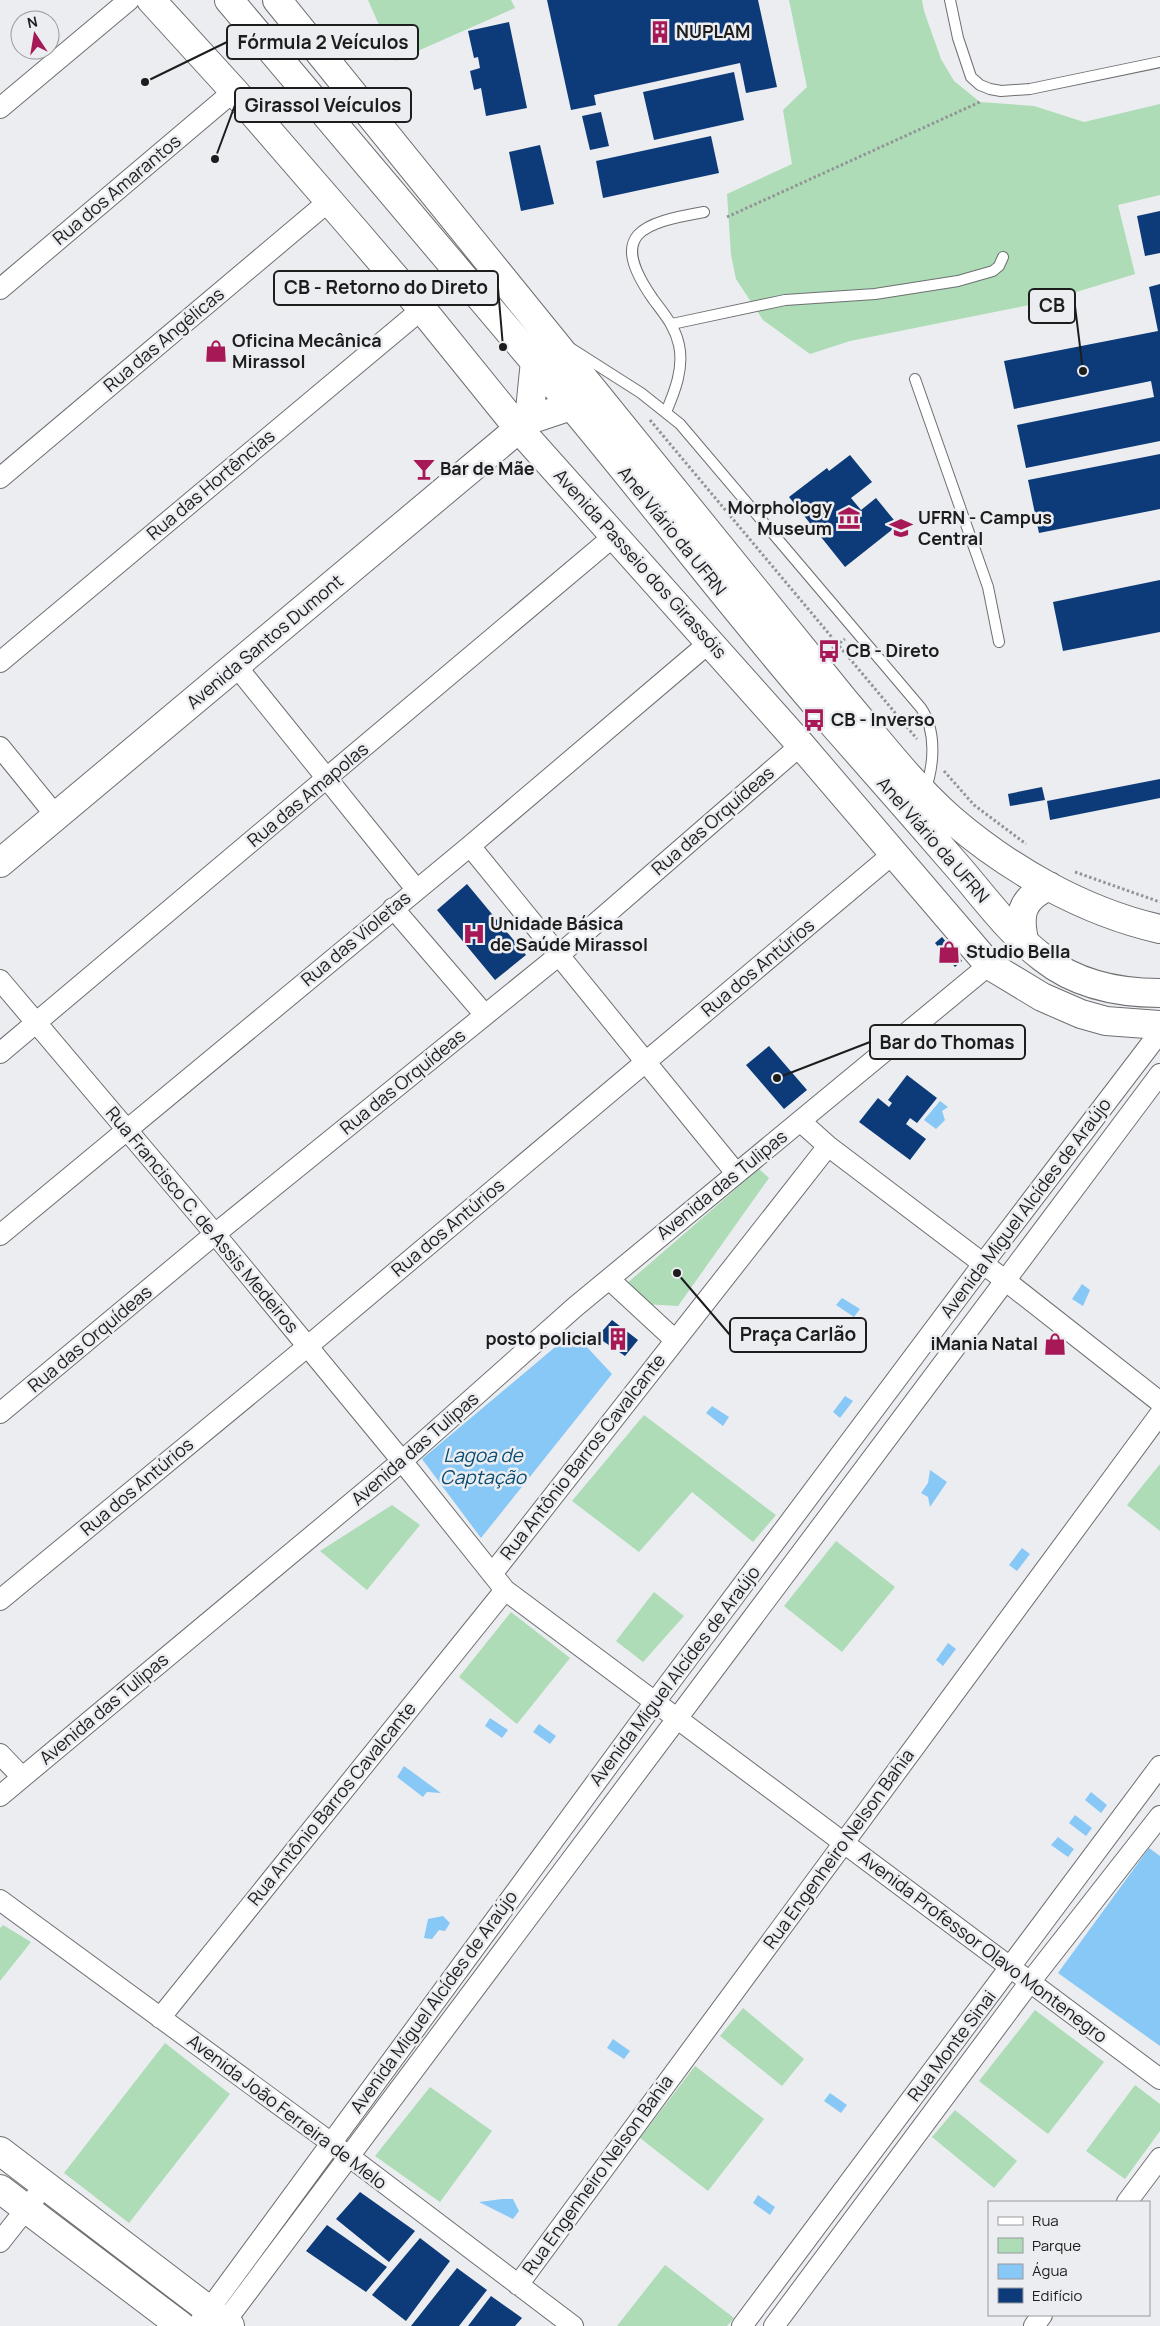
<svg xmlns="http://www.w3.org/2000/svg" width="1160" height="2326" font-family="Manrope,sans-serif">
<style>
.green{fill:#addcb7}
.water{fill:#88c8f6}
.building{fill:#0d3a78}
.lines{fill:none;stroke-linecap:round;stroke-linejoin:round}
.lane-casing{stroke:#6d6f71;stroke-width:12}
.street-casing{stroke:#6d6f71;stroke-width:22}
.secondary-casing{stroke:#6d6f71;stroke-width:30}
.path{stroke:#939496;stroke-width:3;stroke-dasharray:2.5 2.5;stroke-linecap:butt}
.lane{stroke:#fff;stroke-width:10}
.street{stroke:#fff;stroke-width:20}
.secondary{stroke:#fff;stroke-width:28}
.labels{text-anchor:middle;stroke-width:5;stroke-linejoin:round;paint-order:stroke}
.poi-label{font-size:18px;font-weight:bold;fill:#1d1d1e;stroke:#ebedf0;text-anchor:start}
.street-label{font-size:18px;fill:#1d1d1e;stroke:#ebedf0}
.water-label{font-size:19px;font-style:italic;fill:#094c72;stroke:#ebedf0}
.leader{fill:none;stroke:#1d1d1e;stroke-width:2}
.callout-dot{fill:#1d1d1e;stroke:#ebedf0;stroke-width:2}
.callout{fill:#ebedf0;stroke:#1d1d1e;stroke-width:2}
.callout-label{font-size:19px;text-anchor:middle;font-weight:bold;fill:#1d1d1e}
</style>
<rect width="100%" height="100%" fill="#ebedf0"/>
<path class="green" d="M368,0H511L515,8L395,61Z
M789,0H922L924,11L941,59L954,81L980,102L1034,106L1084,122L1160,104V195L1118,205L1135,274L1044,302L850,341L810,354L763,320L736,279L731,255L727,194L792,164L783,110L807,87Z
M759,1169L769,1178L678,1306L643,1304L625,1285Z
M644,1415L776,1515L753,1542L692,1492L639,1552L572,1501Z
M1160,1464V1531L1127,1505Z
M392,1505L420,1525L367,1590L320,1551Z
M836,1541L895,1587L842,1652L784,1606Z
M654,1592L684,1616L643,1662L616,1641Z
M511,1612L570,1658L517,1724L459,1677Z
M3,1925L31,1942L0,1981V1928Z
M743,2008L804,2059L782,2086L720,2036Z
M1035,2010L1104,2062L1048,2134L979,2081Z
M165,2043L230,2094L129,2223L64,2173Z
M695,2066L764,2119L708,2191L640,2138Z
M1135,2085L1160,2104V2131L1125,2179L1086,2151Z
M430,2087L492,2131L440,2202L375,2156Z
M955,2110L1017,2161L994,2188L932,2137Z
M665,2265L734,2318L727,2326H617Z"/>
<path class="water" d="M940,1101L948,1107L942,1111L945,1120L936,1129L924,1120Z
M1082,1284L1090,1290L1083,1306L1072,1299Z
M842,1298L860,1309L854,1317L836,1305Z
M573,1332L612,1374L481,1538L422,1459Z
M845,1396L853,1401L840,1418L833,1412Z
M712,1406L729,1417L723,1426L706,1413Z
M930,1470L947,1482L930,1507L928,1497L921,1493L928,1483Z
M1022,1548L1030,1554L1017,1571L1009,1565Z
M948,1643L956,1649L943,1666L936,1660Z
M490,1718L508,1730L502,1738L485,1726Z
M539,1724L556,1736L550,1744L533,1732Z
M404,1766L441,1793L427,1792L423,1797L397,1777Z
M1091,1792L1107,1805L1101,1813L1085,1800Z
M1075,1815L1092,1828L1086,1836L1069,1823Z
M1058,1837L1074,1849L1068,1857L1051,1845Z
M1149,1848L1160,1856V2046L1058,1973Z
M443,1916L450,1923L445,1931L439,1930L432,1939L424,1938L428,1919Z
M613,2039L630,2051L624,2059L607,2048Z
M830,2093L847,2105L841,2113L824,2101Z
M758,2195L775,2207L770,2215L753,2203Z
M502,2199H513L519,2211L513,2219L479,2202Z"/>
<path class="building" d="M547,0H758L777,87L746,93L740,63L594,95L596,105L571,110Z
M509,22L527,108L486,116L481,88L474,90L470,71L480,68L478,57L474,58L468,31Z
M734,72L744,120L654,140L643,92Z
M601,112L609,146L590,150L582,116Z
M711,136L719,173L603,198L596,161Z
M540,145L554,204L521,211L509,152Z
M1160,211V253L1145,256L1137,216Z
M1160,284V441L1026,468L1017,425L1154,397L1151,381L1014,409L1004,361L1158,331L1149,287Z
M1160,454V509L1039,533L1028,480Z
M850,455L872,482L851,498L861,510L876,498L898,525L845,567L789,497L827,468L829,471Z
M1160,580V632L1063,651L1053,602Z
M1160,779V798L1050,820L1047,801Z
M1042,787L1045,800L1010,806L1008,794Z
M467,884L526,955L495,980L437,910Z
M942,937L962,961L955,967L935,943Z
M769,1046L807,1090L784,1109L746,1065Z
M907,1075L937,1098L917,1123L910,1118L906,1124L926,1139L910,1160L859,1122L878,1098L889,1107L892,1103L888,1100Z
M612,1320L638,1340L625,1356L597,1337Z
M360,2192L415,2231L389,2262L336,2219Z
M327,2225L387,2267L366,2292L306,2251Z
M420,2238L450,2261L406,2321L372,2295Z
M457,2268L487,2290L459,2326H411Z
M491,2296L522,2318L515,2326H468Z"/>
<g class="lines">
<defs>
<path id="lane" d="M950,0L958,38L971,77L980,85L990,89L1001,91L1030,89L1160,62
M672,324L785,300L875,294L958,281L993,271L999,266L1003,257
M572,349L641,393L680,424L921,708C937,731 934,766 925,791
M915,379L988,587L999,642
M666,412C675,391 684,368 679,345C675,326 664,314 653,299C607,233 642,223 704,212"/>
<path id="street" d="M0,108L129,0
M0,289L234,91
M0,478L329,201
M0,662L422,309
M237,667L416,889
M0,747L56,816
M470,846L736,1173
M393,908L485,1015
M0,980L215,1234L402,1461L505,1590L1160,2079
M0,1053L614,536
M800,1121L828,1146L1006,1281L1160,1402
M0,1235L470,846L710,642
M609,1279L675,1340
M0,1413L215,1234L558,956L801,745
M492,1574L828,1146
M0,1600L308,1346L894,853
M0,1754L22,1777
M0,1796L402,1461L575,1307L989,965
M0,1900L330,2142L573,2326
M160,2018L505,1590
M1127,2202L1160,2158
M0,2242L45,2185
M518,2285L1160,1414
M197,2326L655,1702L983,1264L1160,1032
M222,2326L1160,1074
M742,2326L1160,1766
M774,2326L1030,1982L1160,1816
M1034,2326L1042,2315"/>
<path id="secondary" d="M151,0L234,91L357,233L422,309L519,429L801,745L989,965L1042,997L1081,1014L1106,1021L1160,1025
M229,0C330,121 432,241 534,361C634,477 725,600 825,715C870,766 914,816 958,867C985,898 1009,932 1043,958C1077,985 1118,993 1160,993
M277,0L844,700C878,740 911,784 951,819C1009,869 1084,912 1160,929
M529,420L535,361
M0,863L529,420L571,406
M1025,944C1018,916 1020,899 1049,886
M0,2151L230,2326
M0,2189L181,2326"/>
</defs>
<use href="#lane" class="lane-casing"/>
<use href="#street" class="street-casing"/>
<use href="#secondary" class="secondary-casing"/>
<path class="path" d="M727,217L980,102
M650,420L917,739
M832,649L845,639
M944,771L974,805L1026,844
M1075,872L1160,902"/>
<use href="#lane" class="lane"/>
<use href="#street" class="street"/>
<use href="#secondary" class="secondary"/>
</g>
<defs>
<symbol id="building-bare" viewBox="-9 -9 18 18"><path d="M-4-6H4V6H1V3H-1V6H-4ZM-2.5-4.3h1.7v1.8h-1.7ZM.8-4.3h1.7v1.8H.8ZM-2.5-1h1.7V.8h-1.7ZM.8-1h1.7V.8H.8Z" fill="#a71856" stroke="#ebedf0" stroke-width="2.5" paint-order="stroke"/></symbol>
<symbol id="shop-bare" viewBox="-9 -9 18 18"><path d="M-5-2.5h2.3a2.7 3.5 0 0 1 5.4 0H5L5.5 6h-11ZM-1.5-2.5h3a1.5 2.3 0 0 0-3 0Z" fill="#a71856" stroke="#ebedf0" stroke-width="2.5" paint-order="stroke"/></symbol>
<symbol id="bar-bare" viewBox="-9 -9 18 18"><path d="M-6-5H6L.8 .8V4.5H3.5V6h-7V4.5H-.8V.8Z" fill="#a71856" stroke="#ebedf0" stroke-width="2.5" paint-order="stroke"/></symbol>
<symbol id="museum-bare" viewBox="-9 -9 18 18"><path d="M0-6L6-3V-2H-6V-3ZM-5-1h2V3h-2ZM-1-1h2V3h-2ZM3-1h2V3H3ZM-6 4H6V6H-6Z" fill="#a71856" stroke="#ebedf0" stroke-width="2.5" paint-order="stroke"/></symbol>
<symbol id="university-bare" viewBox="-9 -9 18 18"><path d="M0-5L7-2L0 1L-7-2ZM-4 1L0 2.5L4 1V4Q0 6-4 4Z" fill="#a71856" stroke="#ebedf0" stroke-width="2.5" paint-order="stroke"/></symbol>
<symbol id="bus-bare" viewBox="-9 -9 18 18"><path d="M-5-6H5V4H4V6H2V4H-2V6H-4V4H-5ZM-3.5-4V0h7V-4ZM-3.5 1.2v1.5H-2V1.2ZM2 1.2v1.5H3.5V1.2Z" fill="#a71856" stroke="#ebedf0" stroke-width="2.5" paint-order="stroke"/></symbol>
<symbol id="hospital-bare" viewBox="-9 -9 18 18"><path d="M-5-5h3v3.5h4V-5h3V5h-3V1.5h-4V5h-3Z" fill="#a71856" stroke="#ebedf0" stroke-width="2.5" paint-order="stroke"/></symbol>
</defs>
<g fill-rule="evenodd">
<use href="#building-bare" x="644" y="16" width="32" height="32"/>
<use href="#shop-bare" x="200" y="335" width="32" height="32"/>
<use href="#bar-bare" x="408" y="453" width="32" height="32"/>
<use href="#museum-bare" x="833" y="502" width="32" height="32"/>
<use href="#university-bare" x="885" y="512" width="32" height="32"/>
<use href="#bus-bare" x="813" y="635" width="32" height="32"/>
<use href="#bus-bare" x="798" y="704" width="32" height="32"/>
<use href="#hospital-bare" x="458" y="918" width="32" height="32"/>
<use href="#shop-bare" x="933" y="936" width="32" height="32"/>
<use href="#building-bare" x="602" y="1323" width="32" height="32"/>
<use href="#shop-bare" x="1039" y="1328" width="32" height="32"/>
</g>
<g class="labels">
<g class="poi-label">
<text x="676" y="38">NUPLAM</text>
<text x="232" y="347">Oficina Mecânica<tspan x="232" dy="21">Mirassol</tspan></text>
<text x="440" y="475">Bar de Mãe</text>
<text x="832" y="514" text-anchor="end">Morphology<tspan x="832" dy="21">Museum</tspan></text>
<text x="918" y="524">UFRN - Campus<tspan x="918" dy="21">Central</tspan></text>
<text x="846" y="657">CB - Direto</text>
<text x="831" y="726">CB - Inverso</text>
<text x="490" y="930">Unidade Básica<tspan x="490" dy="21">de Saúde Mirassol</tspan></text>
<text x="966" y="958">Studio Bella</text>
<text x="602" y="1345" text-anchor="end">posto policial</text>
<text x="1038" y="1350" text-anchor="end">iMania Natal</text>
</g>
<g class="street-label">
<text transform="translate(117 190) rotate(-40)" y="6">Rua dos Amarantos</text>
<text transform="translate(164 340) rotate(-40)" y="6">Rua das Angélicas</text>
<text transform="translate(211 485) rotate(-40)" y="6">Rua das Hortências</text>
<text transform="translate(672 531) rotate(51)" y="6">Anel Viário da UFRN</text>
<text transform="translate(640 564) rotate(48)" y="6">Avenida Passeio dos Girassóis</text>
<text transform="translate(265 642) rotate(-40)" y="6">Avenida Santos Dumont</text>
<text transform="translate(308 795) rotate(-40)" y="6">Rua das Amapolas</text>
<text transform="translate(713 821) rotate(-41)" y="6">Rua das Orquídeas</text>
<text transform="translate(933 840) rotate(49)" y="6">Anel Viário da UFRN</text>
<text transform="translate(356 939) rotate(-40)" y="6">Rua das Violetas</text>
<text transform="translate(758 968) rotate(-40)" y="6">Rua dos Antúrios</text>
<text transform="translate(403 1082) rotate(-39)" y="6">Rua das Orquídeas</text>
<text transform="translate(722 1185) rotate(-39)" y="6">Avenida das Tulipas</text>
<text transform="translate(1026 1208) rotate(-53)" y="6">Avenida Miguel Alcídes de Araújo</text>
<text transform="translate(202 1220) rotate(50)" y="6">Rua Francisco C. de Assis Medeiros</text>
<text transform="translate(448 1228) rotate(-40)" y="6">Rua dos Antúrios</text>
<text transform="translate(90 1339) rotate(-40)" y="6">Rua das Orquídeas</text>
<text transform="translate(415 1449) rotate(-41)" y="6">Avenida das Tulipas</text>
<text transform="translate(583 1457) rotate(-52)" y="6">Rua Antônio Barros Cavalcante</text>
<text transform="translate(137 1487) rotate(-40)" y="6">Rua dos Antúrios</text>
<text transform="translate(675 1676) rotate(-53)" y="6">Avenida Miguel Alcídes de Araújo</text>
<text transform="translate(104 1709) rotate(-40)" y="6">Avenida das Tulipas</text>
<text transform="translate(332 1804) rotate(-51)" y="6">Rua Antônio Barros Cavalcante</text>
<text transform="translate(839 1849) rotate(-54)" y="6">Rua Engenheiro Nelson Bahia</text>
<text transform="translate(983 1947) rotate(37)" y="6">Avenida Professor Olavo Montenegro</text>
<text transform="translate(434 2002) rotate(-54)" y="6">Avenida Miguel Alcídes de Araújo</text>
<text transform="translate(952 2046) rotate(-53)" y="6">Rua Monte Sinai</text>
<text transform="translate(287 2112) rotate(37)" y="6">Avenida João Ferreira de Melo</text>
<text transform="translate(598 2175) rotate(-54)" y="6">Rua Engenheiro Nelson Bahia</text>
</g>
<g class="water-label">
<text x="483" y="1462">Lagoa de<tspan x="483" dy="22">Captação</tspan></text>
</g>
</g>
<path class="leader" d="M145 82L227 42M215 159L235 105M503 347L498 288M1083 371L1075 306M777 1078L870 1042M677 1273L730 1335"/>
<g class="callout-dot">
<circle cx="145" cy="82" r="5"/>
<circle cx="215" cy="159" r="5"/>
<circle cx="503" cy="347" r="5"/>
<circle cx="1083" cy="371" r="5"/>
<circle cx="777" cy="1078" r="5"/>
<circle cx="677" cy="1273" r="5"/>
</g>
<g class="callout">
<rect x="227" y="25" width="191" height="34" rx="5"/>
<rect x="235" y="88" width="176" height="34" rx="5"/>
<rect x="274" y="271" width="224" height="34" rx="5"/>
<rect x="1029" y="289" width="46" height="34" rx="5"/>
<rect x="870" y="1025" width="155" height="34" rx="5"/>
<rect x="730" y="1318" width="136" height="34" rx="5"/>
</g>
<g class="callout-label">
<text x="323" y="49">Fórmula 2 Veículos</text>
<text x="323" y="112">Girassol Veículos</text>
<text x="386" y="294">CB - Retorno do Direto</text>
<text x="1052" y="312">CB</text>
<text x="947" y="1049">Bar do Thomas</text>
<text x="798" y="1341">Praça Carlão</text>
</g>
<rect x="988" y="2201" width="162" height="115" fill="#ebedf0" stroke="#999a9c"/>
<rect x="998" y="2217" width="25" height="8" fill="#ffffff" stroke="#999a9c"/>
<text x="1032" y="2226" font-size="15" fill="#1d1d1e">Rua</text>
<rect x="998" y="2238" width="25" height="15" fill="#addcb7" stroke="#999a9c"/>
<text x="1032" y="2251" font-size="15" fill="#1d1d1e">Parque</text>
<rect x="998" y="2264" width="25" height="15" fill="#88c8f6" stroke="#999a9c"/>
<text x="1032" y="2276" font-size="15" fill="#1d1d1e">Água</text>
<rect x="998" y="2288" width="25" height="15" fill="#0d3a78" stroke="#999a9c"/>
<text x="1032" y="2301" font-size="15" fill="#1d1d1e">Edifício</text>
<g transform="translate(35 35) rotate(348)"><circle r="24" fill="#ebedf0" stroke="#999a9c"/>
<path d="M0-4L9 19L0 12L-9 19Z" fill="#a71856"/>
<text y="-8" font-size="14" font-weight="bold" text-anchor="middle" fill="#1d1d1e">N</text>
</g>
</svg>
